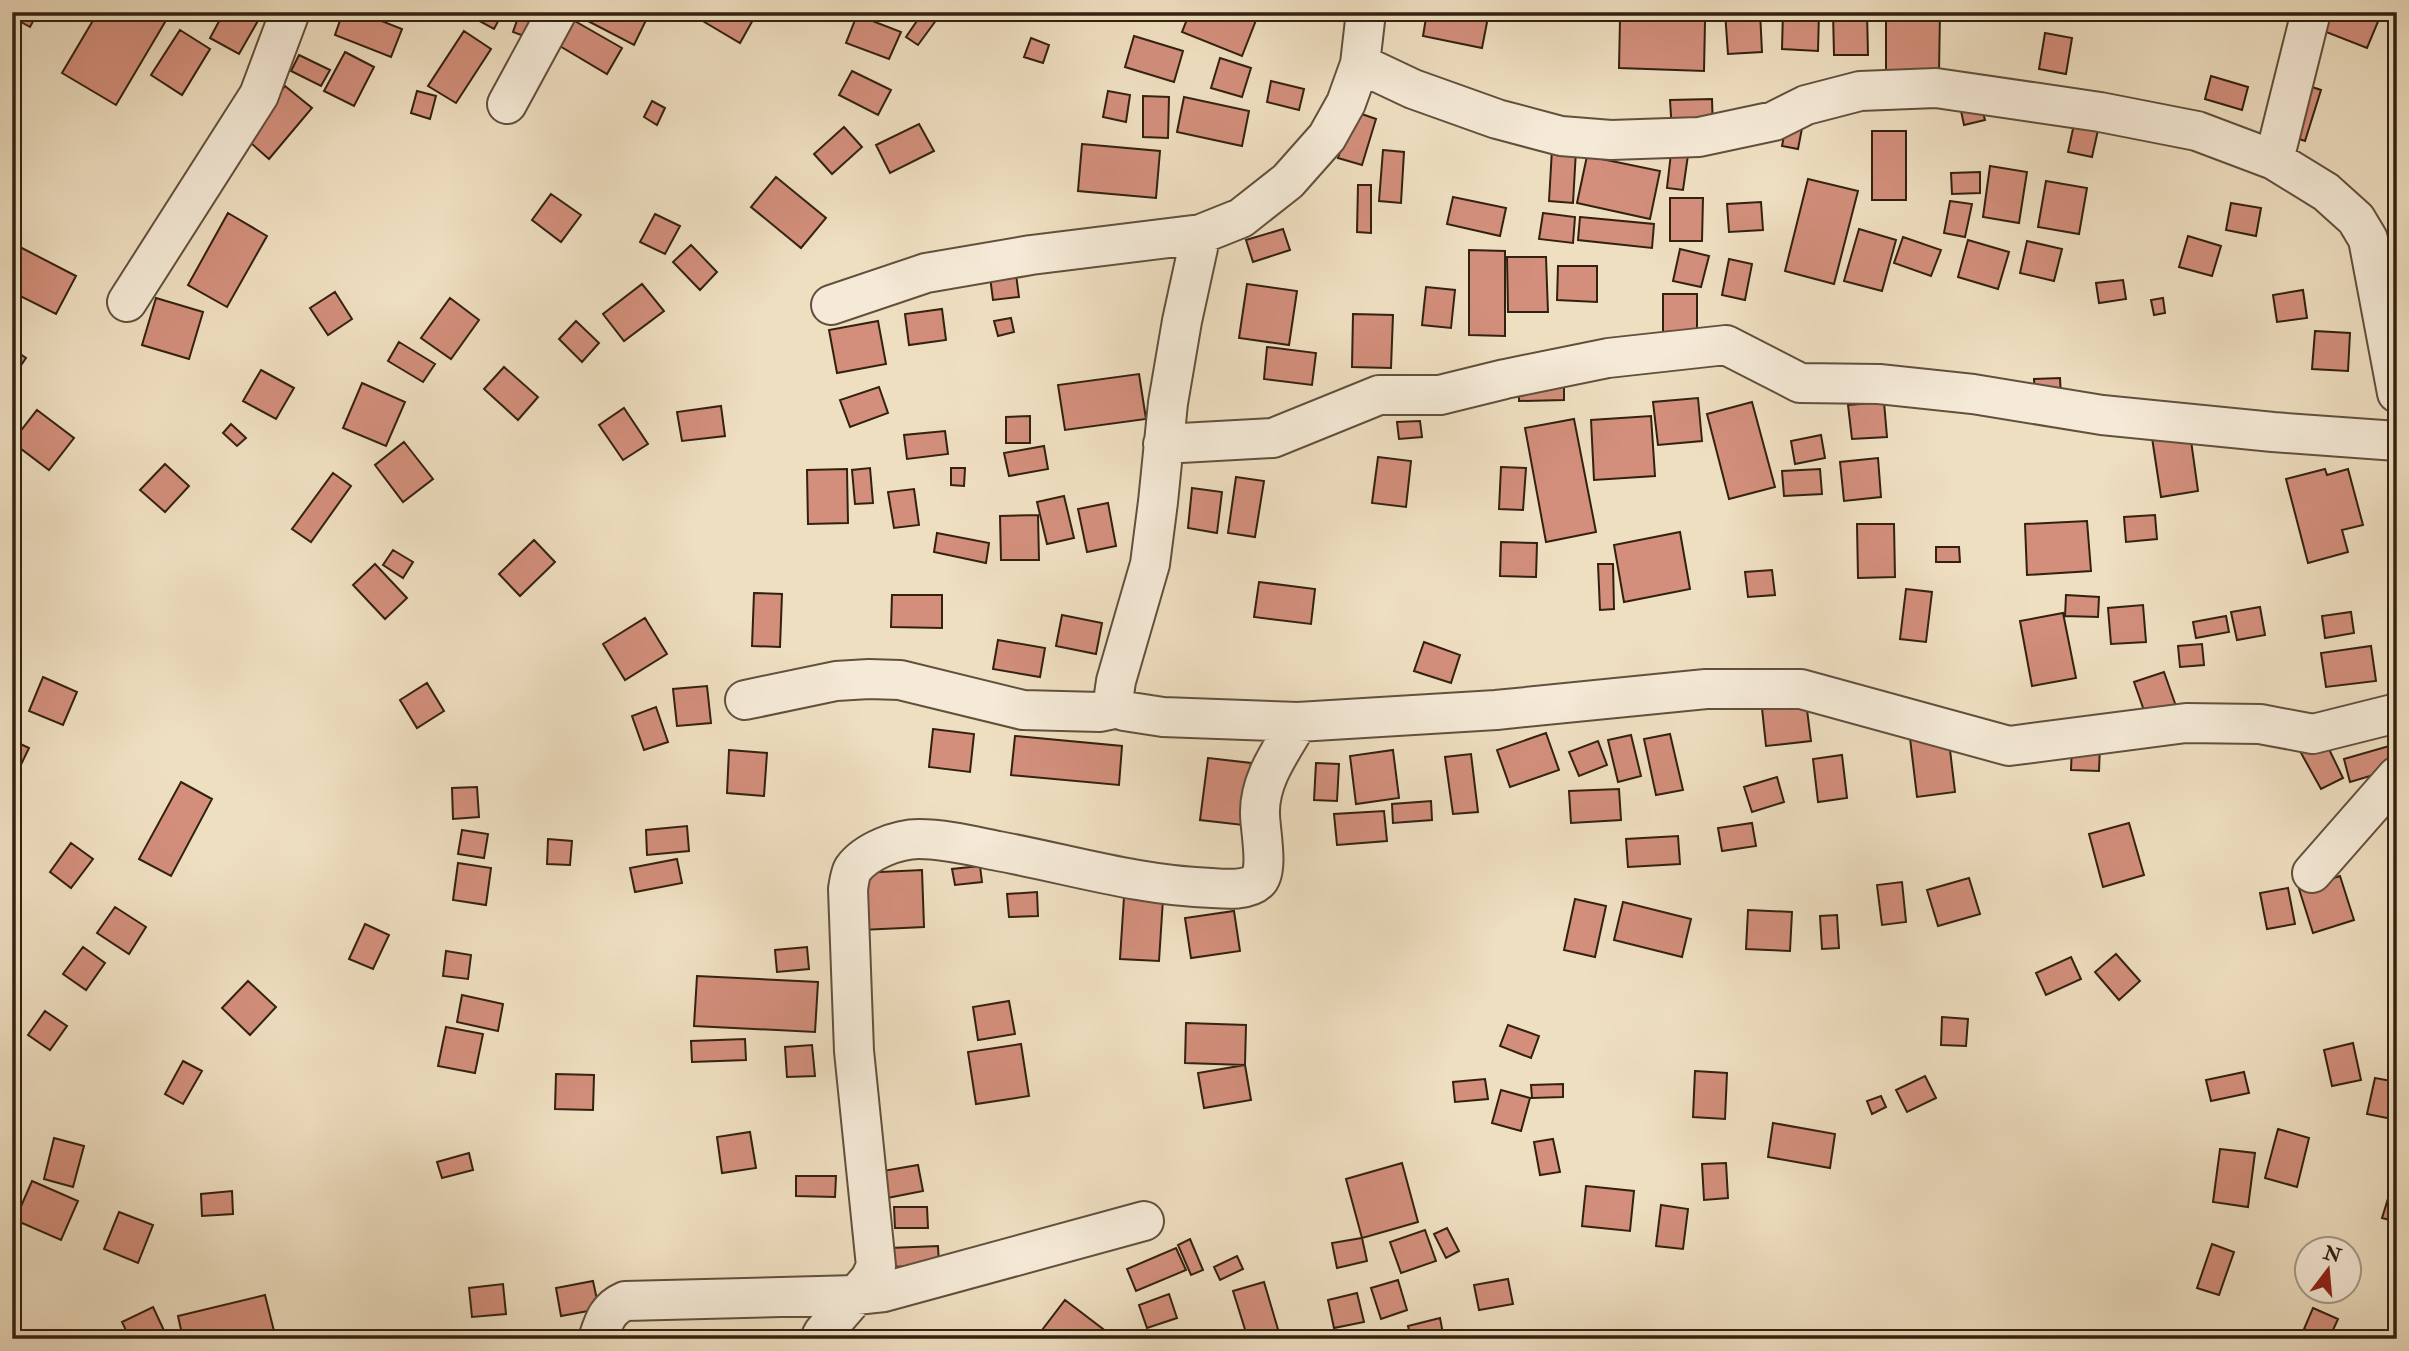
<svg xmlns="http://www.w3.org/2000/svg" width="2409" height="1351" viewBox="0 0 2409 1351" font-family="'IM FELL Double Pica',serif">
  <rect width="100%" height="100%" fill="#efdfc1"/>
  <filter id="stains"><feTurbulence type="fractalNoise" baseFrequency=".00286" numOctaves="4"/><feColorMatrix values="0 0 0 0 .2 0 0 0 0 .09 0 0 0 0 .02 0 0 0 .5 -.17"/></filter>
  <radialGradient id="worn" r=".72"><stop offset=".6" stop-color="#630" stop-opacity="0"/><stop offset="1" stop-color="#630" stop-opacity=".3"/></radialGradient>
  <path fill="#d38f7c" stroke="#332110" stroke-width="2" d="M12,12H38L30,27L12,17Z
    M98,12H160L168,17L116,105L62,73Z
    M224,12H263L239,54L210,38Z
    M343,12H359L402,29L391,57L335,35Z
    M388,12H409L404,21Z
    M463,12H503L494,29Z
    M520,12H547L537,41L513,32Z
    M587,12H650L634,45L584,19Z
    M706,12H745L754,18L740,43L701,20Z
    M923,12H928L937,19L918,45L906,37Z
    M1190,12H1250L1258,15L1242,56L1182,32Z
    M1427,12H1489L1482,48L1423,36Z
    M1725,12H1760L1762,52L1728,54Z
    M1783,12H1819L1818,51L1782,49Z
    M1833,12H1867L1868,55H1834Z
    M1886,12H1940L1939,73L1886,72Z
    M2000,12H2036L2001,19Z
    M2328,12H2382L2367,48L2321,30Z
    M857,15L901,32L889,59L846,43Z
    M1620,19L1705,21L1704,71L1619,68Z
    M573,20L622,48L607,74L558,45Z
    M180,30L210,49L182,95L151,75Z
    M464,31L491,49L456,103L428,86Z
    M2045,33L2072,38L2066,74L2039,69Z
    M1134,36L1183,51L1174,82L1125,67Z
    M1031,38L1049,45L1043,63L1024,57Z
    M345,52L374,67L354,106L324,91Z
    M299,55L330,70L321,86L291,71Z
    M1220,58L1251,68L1242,97L1211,88Z
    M852,71L891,90L878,115L839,95Z
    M2211,76L2248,87L2242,110L2205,99Z
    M1271,81L1304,89L1299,110L1267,102Z
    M2300,83L2321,90L2305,141L2284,134Z
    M285,86L312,108L269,159L243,136Z
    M417,91L436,96L430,119L411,113Z
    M1108,91L1130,95L1126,122L1103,117Z
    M1143,96L1169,97L1168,138L1143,137Z
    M1184,97L1249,111L1242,146L1177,132Z
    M1712,99L1713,131L1672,132L1670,100Z
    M652,101L665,108L657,125L644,117Z
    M1980,101L1985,120L1964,125L1960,106Z
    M1353,111L1376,119L1362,165L1338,158Z
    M1787,120L1803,123L1798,149L1782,146Z
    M919,124L934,151L890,173L876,145Z
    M2074,124L2098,130L2092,157L2068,152Z
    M844,127L862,147L832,174L814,154Z
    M1872,131H1906V200H1872Z
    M1082,144L1160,151L1156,198L1078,191Z
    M1552,149L1576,150L1573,203L1549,201Z
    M1383,150L1404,152L1401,203L1379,201Z
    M1671,153L1688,155L1683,190L1667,188Z
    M1587,156L1660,171L1650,219L1577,203Z
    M1990,166L2027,172L2019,223L1983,217Z
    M1980,172V193L1952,194L1951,173Z
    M776,177L826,218L801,248L751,207Z
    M1808,179L1858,191L1834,284L1785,271Z
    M2046,181L2087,188L2079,234L2038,227Z
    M1358,185H1371V233L1357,232Z
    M551,194L581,215L561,242L532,220Z
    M1453,197L1506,208L1500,236L1447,224Z
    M1670,198H1703L1702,241H1670Z
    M1950,201L1972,204L1965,237L1944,233Z
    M1761,202L1763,230L1729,232L1727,204Z
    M2231,203L2261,208L2256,236L2226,230Z
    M228,213L267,236L227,307L188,285Z
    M1543,213L1575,217L1573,243L1539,239Z
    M655,214L680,226L665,254L640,242Z
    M1580,217L1654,224L1652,248L1578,240Z
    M1283,229L1290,250L1253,262L1246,240Z
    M1859,229L1896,240L1882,291L1844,281Z
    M2188,236L2221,246L2212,276L2179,267Z
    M1903,237L1941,250L1931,276L1894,263Z
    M1968,240L2009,252L1998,289L1958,277Z
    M2027,241L2062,249L2054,281L2020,273Z
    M16,245L76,276L56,314L12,292V253Z
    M691,245L717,272L700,290L673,262Z
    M1680,249L1709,256L1701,287L1673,281Z
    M1469,250L1505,251V336L1469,335Z
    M1507,257H1546L1548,312H1508Z
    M1729,259L1752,264L1745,300L1722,295Z
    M1558,266H1597V302L1557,300Z
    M1016,274L1019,297L993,300L990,277Z
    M2123,280L2126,299L2099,303L2096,283Z
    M642,284L664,311L624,341L603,314Z
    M1247,284L1297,291L1289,345L1239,338Z
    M1426,287L1455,290L1451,328L1422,325Z
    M2303,290L2307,318L2277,322L2273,295Z
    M335,292L352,319L328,335L310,308Z
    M1663,294H1697V331L1663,332Z
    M156,298L203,312L189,359L142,345Z
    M450,298L479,320L451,359L421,338Z
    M2163,298L2165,313L2154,315L2151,300Z
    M942,309L946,340L909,345L905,314Z
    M1353,314L1393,315L1391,368L1352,367Z
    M1011,318L1014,332L998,336L994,321Z
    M576,321L599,343L582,362L559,339Z
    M878,321L886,364L837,373L829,330Z
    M2315,331L2350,333L2348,371L2312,369Z
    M399,342L435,364L423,382L388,361Z
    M1267,347L1316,353L1312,385L1264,379Z
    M16,351L26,358L12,378V357Z
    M504,367L538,397L518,420L484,389Z
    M261,370L294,388L276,419L243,401Z
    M1139,374L1146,419L1065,430L1058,385Z
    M2060,378L2061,397L2035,399L2034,379Z
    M362,383L405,402L386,446L343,428Z
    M1564,384V400L1519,401V385Z
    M879,387L888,413L850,427L840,400Z
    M1698,398L1702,441L1658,445L1653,402Z
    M1752,402L1775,487L1729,499L1707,414Z
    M1884,402L1887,437L1852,439L1848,405Z
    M721,406L725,436L682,441L677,412Z
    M624,408L648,444L623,460L599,425Z
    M37,410L74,438L49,470L12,442Z
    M1030,416V443H1006V417Z
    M1651,416L1655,476L1594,480L1591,420Z
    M1574,419L1596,532L1546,542L1525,428Z
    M1420,421L1422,437L1399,439L1397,422Z
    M231,424L246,438L237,446L223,433Z
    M2189,426L2198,491L2161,497L2151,431Z
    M945,431L948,454L907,459L904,435Z
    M1821,435L1825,458L1795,464L1791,441Z
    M404,442L433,479L403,502L375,465Z
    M1044,446L1048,469L1009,476L1004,453Z
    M1378,457L1411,461L1406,507L1372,503Z
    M1878,458L1881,497L1844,501L1840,462Z
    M165,464L189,486L165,512L140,490Z
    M1501,467L1526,468L1523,510L1499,509Z
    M870,468L873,503L855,504L852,470Z
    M951,468H965L964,486L951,485Z
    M847,469L848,523L808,524L807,470Z
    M1820,469L1822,494L1784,496L1782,471Z
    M2325,469L2327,475L2348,469L2363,525L2342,530L2348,552L2308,563L2286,479Z
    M333,473L351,486L311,542L292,529Z
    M1236,477L1264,481L1255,537L1228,533Z
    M1192,488L1222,492L1217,533L1188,528Z
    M914,489L919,525L894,528L888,492Z
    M1064,496L1074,538L1047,544L1037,502Z
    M12,499L21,502L12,532Z
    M1108,503L1116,546L1087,552L1078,509Z
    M1038,515L1039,560H1001L1000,516Z
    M2155,515L2157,539L2126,542L2124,517Z
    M2087,521L2091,571L2027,575L2025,524Z
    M1857,524H1894L1895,577L1858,578Z
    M1680,532L1690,589L1624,602L1614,545Z
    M937,533L989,543L986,563L934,552Z
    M534,540L555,562L520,596L499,574Z
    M1501,542L1537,543L1536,577L1500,576Z
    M1936,547H1959L1960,562H1936Z
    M393,550L413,562L403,578L383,565Z
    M375,564L407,598L385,619L353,585Z
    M1598,564H1613L1614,609L1600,610Z
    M1772,570L1775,595L1748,597L1745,572Z
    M1259,582L1315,589L1311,624L1254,617Z
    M1906,589L1932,592L1926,642L1900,639Z
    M754,593L782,594L780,647L752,646Z
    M892,595H942V628L891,627Z
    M2066,595L2099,597L2098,617L2065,616Z
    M2143,605L2146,642L2111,644L2108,608Z
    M2260,607L2265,635L2237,640L2231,612Z
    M2351,612L2354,633L2325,638L2322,616Z
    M2063,613L2076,678L2032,686L2020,621Z
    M1062,615L1102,623L1096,654L1056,646Z
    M2226,616L2229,632L2196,638L2193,622Z
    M645,618L667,654L625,680L603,644Z
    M998,640L1045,648L1040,677L993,669Z
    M1424,642L1460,655L1451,683L1414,671Z
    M2202,644L2204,665L2180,667L2178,646Z
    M2371,646L2376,681L2326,687L2321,653Z
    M2164,672L2177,709L2147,719L2134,682Z
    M43,677L77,692L63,725L29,711Z
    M427,683L444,711L417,728L400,700Z
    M707,686L711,723L677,726L673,689Z
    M1805,694L1811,741L1766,746L1761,699Z
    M656,707L668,742L644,750L632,716Z
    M933,729L974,734L970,772L929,767Z
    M1546,733L1559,770L1510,787L1497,750Z
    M1948,733L1955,792L1917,797L1910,738Z
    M1670,734L1683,790L1656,795L1644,739Z
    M1631,735L1641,776L1618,782L1608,740Z
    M1015,736L1122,746L1119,785L1011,775Z
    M12,740L29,748L15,777L12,775Z
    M1598,741L1607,765L1579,776L1569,752Z
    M2325,741L2343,778L2321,789L2301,753Z
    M2396,744L2397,768L2350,782L2344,759Z
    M2072,745H2100L2099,771L2071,770Z
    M729,750L767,753L764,796L727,793Z
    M1393,750L1399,798L1356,804L1350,756Z
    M1471,754L1478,812L1453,814L1445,757Z
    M1842,755L1847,798L1818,802L1813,759Z
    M1208,758L1251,763L1243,825L1200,820Z
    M1316,763L1339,764L1337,801L1314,800Z
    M1777,777L1784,802L1752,812L1744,787Z
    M181,782L212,799L171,876L139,859Z
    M477,787L479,817L453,819L452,788Z
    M1619,789L1621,820L1571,823L1569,791Z
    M1431,801L1432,820L1393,823L1392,804Z
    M1384,811L1387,841L1337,845L1334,814Z
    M1752,823L1756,846L1722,851L1718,828Z
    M2129,823L2144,875L2103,887L2089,834Z
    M687,826L689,851L647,855L646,830Z
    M462,830L488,834L484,858L458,854Z
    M1678,836L1680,864L1628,867L1626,839Z
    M548,839L572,841L570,865L547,864Z
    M71,843L93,859L71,888L50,872Z
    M677,859L682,883L635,892L630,868Z
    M458,863L491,868L486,905L453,900Z
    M980,866L982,882L955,885L952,869Z
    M922,870L924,927L861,930L859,873Z
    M2340,876L2354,920L2313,933L2299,889Z
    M1969,878L1980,914L1938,926L1927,890Z
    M1902,882L1906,922L1882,925L1877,885Z
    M2288,888L2295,924L2267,929L2260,893Z
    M1037,892L1038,916L1009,917L1007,894Z
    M1124,897L1163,899L1159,961L1120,959Z
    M1575,899L1606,906L1595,957L1564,950Z
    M1623,902L1691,919L1682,957L1614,940Z
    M115,907L146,927L129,954L97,933Z
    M1748,910L1792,912L1790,951L1746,949Z
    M1234,911L1240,951L1191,958L1185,918Z
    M1837,915L1839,948L1822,949L1820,916Z
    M365,924L389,935L373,969L349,959Z
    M83,947L105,963L86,990L63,974Z
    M807,947L809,969L777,972L775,950Z
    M446,951L471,955L468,979L443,976Z
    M2116,954L2140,981L2119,1000L2095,972Z
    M2071,957L2081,979L2046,995L2036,973Z
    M697,976L818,982L815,1032L694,1026Z
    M248,981L276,1007L250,1035L222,1008Z
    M462,995L503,1004L498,1031L457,1022Z
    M1009,1001L1015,1034L978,1040L973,1007Z
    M45,1011L67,1026L50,1050L28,1035Z
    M1942,1017L1968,1019L1966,1046L1941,1045Z
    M1186,1023L1246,1025L1245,1065L1185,1063Z
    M1508,1025L1539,1036L1531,1058L1500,1046Z
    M446,1027L483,1034L475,1073L438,1066Z
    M745,1039L746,1060L692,1062L691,1041Z
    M2353,1043L2361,1080L2332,1086L2324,1050Z
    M1021,1044L1029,1096L976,1104L968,1052Z
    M812,1045L815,1076L787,1077L785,1047Z
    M183,1061L202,1071L183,1104L165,1094Z
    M1245,1065L1251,1100L1204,1108L1198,1073Z
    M1695,1071L1727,1073L1725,1119L1693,1117Z
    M2244,1072L2249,1093L2211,1101L2206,1080Z
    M556,1074L594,1075L593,1110L555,1109Z
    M1925,1076L1936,1098L1907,1112L1896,1090Z
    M2375,1078L2397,1082V1120L2367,1114Z
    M1485,1079L1488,1099L1455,1102L1453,1082Z
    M1563,1084V1097L1532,1098L1531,1085Z
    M1501,1090L1530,1098L1521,1131L1492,1123Z
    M1881,1096L1886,1107L1872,1114L1867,1101Z
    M1773,1123L1835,1134L1830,1168L1768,1157Z
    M2278,1129L2309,1138L2297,1187L2265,1178Z
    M750,1132L756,1168L722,1173L717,1137Z
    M54,1138L84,1146L73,1187L44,1179Z
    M1553,1139L1560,1172L1540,1175L1534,1142Z
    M2220,1149L2255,1153L2248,1207L2213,1202Z
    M469,1153L473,1170L442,1178L437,1162Z
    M1402,1163L1418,1222L1362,1238L1346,1179Z
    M1726,1163L1728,1198L1704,1200L1702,1164Z
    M918,1165L923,1191L882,1199L877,1172Z
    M796,1176H836L835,1197L796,1196Z
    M32,1181L78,1201L61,1240L15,1220Z
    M1586,1186L1634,1191L1630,1231L1582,1226Z
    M2391,1189L2397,1191V1222L2382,1218Z
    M232,1191L233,1214L202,1216L201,1194Z
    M1661,1205L1688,1209L1683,1249L1656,1246Z
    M894,1207H927L928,1228H895Z
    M119,1212L153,1225L138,1263L104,1249Z
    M1447,1228L1459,1251L1446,1258L1434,1234Z
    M1425,1230L1436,1261L1401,1273L1390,1242Z
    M1362,1238L1367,1261L1337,1268L1332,1243Z
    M1190,1239L1203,1270L1191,1275L1178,1245Z
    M2212,1244L2234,1252L2219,1295L2197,1288Z
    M938,1246L939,1265L891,1267L890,1248Z
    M1176,1248L1186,1270L1136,1291L1127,1269Z
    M1237,1256L1243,1269L1220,1280L1214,1267Z
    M1508,1279L1513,1304L1479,1310L1474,1285Z
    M1398,1280L1407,1310L1381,1319L1371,1288Z
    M593,1281L599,1309L561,1316L556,1288Z
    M1264,1282L1280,1336L1271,1339H1248L1233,1291Z
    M503,1284L506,1314L472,1317L469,1288Z
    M1357,1293L1364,1322L1334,1328L1328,1300Z
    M1169,1294L1177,1318L1147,1328L1139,1305Z
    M265,1295L276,1339H183L178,1316Z
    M1065,1300L1103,1329L1095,1339L1036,1338Z
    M153,1307L168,1339H130L122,1322Z
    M2313,1308L2338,1319L2329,1339L2304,1329Z
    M1440,1318L1444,1339H1411L1408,1326Z
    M1576,1334V1339H1545L1544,1337Z"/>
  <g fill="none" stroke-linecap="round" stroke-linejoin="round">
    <defs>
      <path id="street" d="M1360,64L1413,89L1497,119L1561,136L1611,140L1699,137L1774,121L1806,105L1860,91L1936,88L2100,112L2197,131L2274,160L2326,192L2356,219L2368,239L2397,393
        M507,104L557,12
        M2274,160L2311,12
        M127,302L259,95L290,12
        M831,305L926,273L1031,255L1201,234L1241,218L1288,181L1327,137L1346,103L1360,64L1366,12
        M1163,444L1273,438L1379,395H1440L1505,379L1608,358L1726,345L1800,383L1879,384L1973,394L2102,415L2273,432L2397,441
        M745,700L836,681L869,679L900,680L1023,710L1100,712L1119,708L1124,711L1163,717L1298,722L1496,710L1706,689H1801L2009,746L2186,723L2260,724L2313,734L2397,713
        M1119,708C1111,700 1115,691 1116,681L1150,564L1158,502L1168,403L1182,321L1201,234
        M2312,873L2397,776
        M598,1339C604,1321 607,1309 625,1301L856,1295L884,1292L1144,1221
        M820,1339L823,1333L870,1279L876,1266L854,1051L848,889C849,883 850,874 853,869C866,851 898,839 919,839C945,839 973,846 998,851C1068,864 1140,886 1212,888C1226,889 1247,891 1258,881C1269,871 1260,829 1260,814C1259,780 1281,751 1298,722"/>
    </defs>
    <use href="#street" stroke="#62503c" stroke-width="42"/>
    <use href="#street" stroke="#f5ead7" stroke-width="38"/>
  </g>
  <rect width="2409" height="1351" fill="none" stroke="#efdfc1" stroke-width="42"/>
  <rect x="14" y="14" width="2381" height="1323" fill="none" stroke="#332110" stroke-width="3.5"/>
  <rect x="21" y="21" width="2367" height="1309" fill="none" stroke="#332110" stroke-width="2"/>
  <g transform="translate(2328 1270) rotate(16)"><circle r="33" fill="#f5ead7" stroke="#a79a87" stroke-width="2"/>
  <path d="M0-5L12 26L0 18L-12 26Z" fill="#8f2418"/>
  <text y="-10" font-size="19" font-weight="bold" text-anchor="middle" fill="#332110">N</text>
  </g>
  <rect width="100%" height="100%" filter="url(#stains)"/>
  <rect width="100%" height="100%" fill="url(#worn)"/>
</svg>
